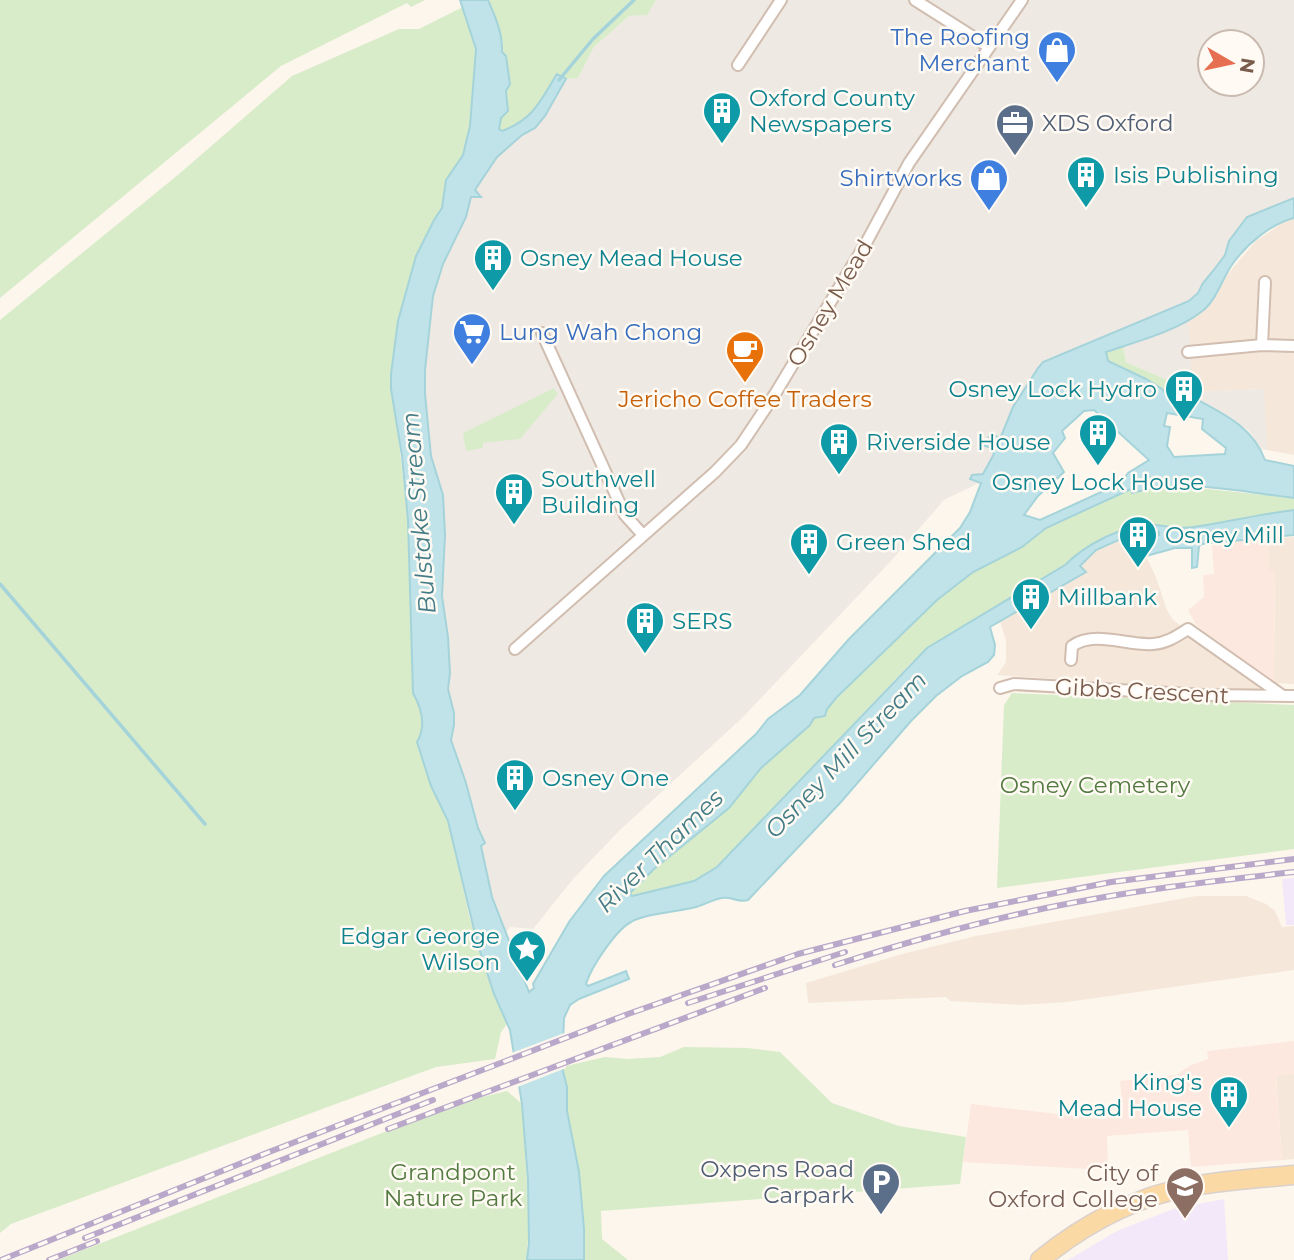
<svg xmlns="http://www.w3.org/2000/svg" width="1294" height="1260" viewBox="0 0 1294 1260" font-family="Montserrat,sans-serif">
  <rect width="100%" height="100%" fill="#fdf6ec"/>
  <path fill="#f5e8da" d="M1288,219H1294V455L1267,450L1263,389L1193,392L1188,352V320L1256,241Z
    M1135,533L1156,577L1167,610L1173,620L1259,680L1258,693L997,675L1006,662V641L1000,621L1085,572L1080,566L1096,550Z
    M1294,537V684L1274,683L1275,571H1269L1267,538Z
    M1196,896H1246L1266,904L1275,911L1282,927L1294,926V970L1067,1002L1021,1005L950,1001L946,997L808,1003L806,983L902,954L976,936Z
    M1294,1074V1159L1282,1160L1276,1075Z"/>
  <path fill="#fde8e0" d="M1267,538L1269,570L1275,571L1274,683L1196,625L1188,610L1204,597L1203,575L1214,574L1212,545Z
    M1294,1041V1074L1276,1076L1282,1160L1191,1167L1188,1130L1107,1136L1108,1170L963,1162L971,1104L1102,1119L1123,1113L1120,1081L1176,1075L1191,1065L1208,1059L1207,1051Z"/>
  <path fill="#efe9e4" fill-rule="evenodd" d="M656,0H1294V198L1247,217L1229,241L1225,255L1213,272L1203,283L1199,293L1189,301L1043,362L1020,395L1000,439L984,445L991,448L995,454L983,474L972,475L971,479L981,482L944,500L891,561L741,719L619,831L573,879L533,929L510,927L505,934L492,896L466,783L451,740L454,725V713L448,689L450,673L448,637L442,596L445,535L443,495L431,456L425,394V370L433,296L443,264L466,217L471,197L497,157L522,135L535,128L545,116L566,79L578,78L594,47L629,16L647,14ZM1210,42H1252V84H1210Z
    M1188,320L1193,392L1264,389L1267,450L1261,449L1249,431L1198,400L1193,403L1172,401L1167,380L1126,362L1123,346Z"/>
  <path fill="#f3e8fa" d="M1294,878V925H1286L1282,879Z
    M1224,1199L1228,1260H1068L1117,1231L1173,1209Z"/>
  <path fill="#d8ecc9" d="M0,0H425L411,7L407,3L281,66L0,298Z
    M488,0H656L647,15L629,16L594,47L578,78L566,79L557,75C538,103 535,117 502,131L499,129L501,118L508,111L506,56L502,53L503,43L496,19Z
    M463,7L476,49L470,126L463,155L446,180L442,208L434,220L416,256L398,321L391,374L408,520L413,693L419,703L423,732L417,743L431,786L448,821L470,919L507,1024L501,1032L495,1059L436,1067L11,1224L0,1233V320L179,174L292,76L399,29H419Z
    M1123,346L1126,362L1167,380L1172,401L1162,389L1146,379L1107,361L1106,352Z
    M554,388L558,394L520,439L483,443V448L466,451L463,433Z
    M1187,487L1294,498V510C1260,514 1227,522 1194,527C1179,530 1165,525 1151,525C1121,525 1085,545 1065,565L912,662L717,867L694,881L632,896L629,893L654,869L729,808L761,768L810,725L814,718L827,709L896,638L954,585L973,572L1022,547L1046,528L1131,489L1133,493L1148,488Z
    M1012,693L1294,705V849L997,888L1004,705Z
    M684,1047L747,1048L780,1052L832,1103L899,1126L966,1137L960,1184L601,1211L602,1239L628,1260H584V1229L579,1172L567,1111V1087L562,1067L605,1057L628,1059L660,1057Z
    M507,1091L522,1104L529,1214L527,1260H58L461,1102Z"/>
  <path fill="#bfe3e8" stroke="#a5d3da" stroke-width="2" fill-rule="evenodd" d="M460,0H488C495,16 503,34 502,52L506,56L510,84L506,91L508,111L501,118L499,129L502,131C534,119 540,101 557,74L566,79L545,116L535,128L522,135L497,157L475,190L481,197H471L466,217L443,264L433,296L425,370V394L431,456L443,495L445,535L442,596L448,637L450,673L448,689L454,713V725L451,740L466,783L478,828L485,843L481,846L492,897L529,992L534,988L533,984L569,922L604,876L756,734L768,719L800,695L849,639L960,528L970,512L981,483L970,479L972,475L983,474L994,454L991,448L983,445L992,433L1000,439L1013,407L1038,368L1043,362L1189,301L1198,293L1203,283L1213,271L1225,255L1229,241L1247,217L1294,198V218C1271,224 1248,243 1234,262C1222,277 1217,301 1201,312C1177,331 1135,342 1106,352L1108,361L1146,379L1162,389L1172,401L1193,403L1198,400C1226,415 1253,428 1265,460L1294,466V498C1242,492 1184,478 1132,493L1131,489L1046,528L1022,547L973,572L937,600L837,697L827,709L825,716L814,718L810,725L761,768L729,808L654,869L630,893L632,896L694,881L717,867L927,648L1065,565C1085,545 1122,525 1151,525C1165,525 1179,530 1194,527C1227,522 1260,514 1294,510V535L1202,544L1199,546L1197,567L1192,568V548H1175L1146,556L1139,541L1159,535V532L1136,535L1134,533L1096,550L1080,566L1086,572L990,627L995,645L994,655L988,662L962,676L936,696L911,721L841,802L748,900C738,903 731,896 722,898C713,899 705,905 696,907C678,912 646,913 631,922C616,930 591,967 586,984L588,986L626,971L629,979L579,999L570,1005L564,1018L562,1067L567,1087V1111L579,1172L584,1229V1260H527L529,1243L528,1180L522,1104L510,1030L494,994L477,942L448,821L431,786L417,742C426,727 422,709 413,693L408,520L402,456L391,389V374L398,321L416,256L434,220L442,208L446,180L463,155L470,126L476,49ZM1094,410L1149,460L1128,473L1121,483L1040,520L1024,515L1038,496L1064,472L1053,453L1065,438L1062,431L1084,411ZM1167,413L1203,419L1202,429L1226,448L1225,454L1174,457L1167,446L1170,427L1164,426Z"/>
  <path fill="#fdf6ec" d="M567,1032L566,1068L515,1088L509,1054Z"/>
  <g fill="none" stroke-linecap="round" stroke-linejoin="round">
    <path stroke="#a5d3da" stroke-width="3.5" d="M559,80L593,39L634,0
      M0,584L205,824"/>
    <defs>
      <path id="minor" d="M915,0L989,47
        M738,65L781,0
        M542,333L625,515L643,535
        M1262,345L1265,282
        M1188,352L1262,345L1294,346
        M515,649L715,472L741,445L775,394L866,243L909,163L1022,0
        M1071,660L1072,646C1095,630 1127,646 1153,644C1167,643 1177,636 1188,629L1283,696
        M1000,688L1014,684L1204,695L1294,696"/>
      <path id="primary" d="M1040,1260C1084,1224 1137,1196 1193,1186C1226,1180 1260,1178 1294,1175"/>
    </defs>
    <use href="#minor" stroke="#d1beb0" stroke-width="14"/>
    <use href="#primary" stroke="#dad1cd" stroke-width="21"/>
    <use href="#minor" stroke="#fff" stroke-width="10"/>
    <use href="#primary" stroke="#fbd9a5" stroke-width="18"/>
    <defs>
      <path id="rail" d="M835,965C904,943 975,923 1046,908C1128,891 1211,881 1294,872
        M688,1003L845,952
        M388,1129L765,988
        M85,1238L433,1100
        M1,1260L269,1152L628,1014L798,954L965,911L1111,882L1294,859
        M49,1260L97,1241"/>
    </defs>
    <use href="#rail" stroke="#b9a8c9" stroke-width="6"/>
    <use href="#rail" stroke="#fffaf3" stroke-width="3.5" stroke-dasharray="10" stroke-linecap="butt"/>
  </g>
  <defs>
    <symbol id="shop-pin" viewBox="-11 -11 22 30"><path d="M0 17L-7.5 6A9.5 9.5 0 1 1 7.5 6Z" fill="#3f7fe0" stroke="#fffaf3"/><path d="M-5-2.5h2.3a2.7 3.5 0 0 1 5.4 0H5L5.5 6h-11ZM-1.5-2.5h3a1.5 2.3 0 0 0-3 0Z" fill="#fff"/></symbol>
    <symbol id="building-pin" viewBox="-11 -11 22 30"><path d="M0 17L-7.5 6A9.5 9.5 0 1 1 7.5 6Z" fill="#0f9aa8" stroke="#fffaf3"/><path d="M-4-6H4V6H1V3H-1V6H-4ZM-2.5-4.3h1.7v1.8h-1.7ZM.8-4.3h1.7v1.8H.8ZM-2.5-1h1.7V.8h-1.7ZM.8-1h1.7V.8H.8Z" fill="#fff"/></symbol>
    <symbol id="office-pin" viewBox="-11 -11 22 30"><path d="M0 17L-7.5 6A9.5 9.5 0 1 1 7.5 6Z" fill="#5c6f8a" stroke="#fffaf3"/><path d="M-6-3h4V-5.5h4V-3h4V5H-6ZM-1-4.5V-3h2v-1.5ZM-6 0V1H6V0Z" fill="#fff"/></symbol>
    <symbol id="supermarket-pin" viewBox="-11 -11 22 30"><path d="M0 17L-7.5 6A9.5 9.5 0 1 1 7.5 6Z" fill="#3f7fe0" stroke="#fffaf3"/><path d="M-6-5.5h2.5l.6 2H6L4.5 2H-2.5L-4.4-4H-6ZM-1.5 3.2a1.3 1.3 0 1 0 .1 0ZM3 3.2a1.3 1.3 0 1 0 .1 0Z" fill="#fff"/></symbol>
    <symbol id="cafe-pin" viewBox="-11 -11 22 30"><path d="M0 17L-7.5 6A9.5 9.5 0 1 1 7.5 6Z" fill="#e8710a" stroke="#fffaf3"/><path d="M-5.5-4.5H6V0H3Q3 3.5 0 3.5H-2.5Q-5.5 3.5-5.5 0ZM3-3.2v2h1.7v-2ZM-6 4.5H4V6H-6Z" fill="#fff"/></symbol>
    <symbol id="sight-pin" viewBox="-11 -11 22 30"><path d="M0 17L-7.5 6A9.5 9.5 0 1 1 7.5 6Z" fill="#0f9aa8" stroke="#fffaf3"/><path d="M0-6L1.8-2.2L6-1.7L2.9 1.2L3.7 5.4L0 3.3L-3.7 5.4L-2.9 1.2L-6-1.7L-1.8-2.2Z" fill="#fff"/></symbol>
    <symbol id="parking-pin" viewBox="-11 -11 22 30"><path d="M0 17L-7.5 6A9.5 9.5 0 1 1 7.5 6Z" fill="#5c6f8a" stroke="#fffaf3"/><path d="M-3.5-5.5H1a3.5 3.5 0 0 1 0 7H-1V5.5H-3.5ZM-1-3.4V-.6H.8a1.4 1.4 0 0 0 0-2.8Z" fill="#fff"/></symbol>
    <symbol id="university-pin" viewBox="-11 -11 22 30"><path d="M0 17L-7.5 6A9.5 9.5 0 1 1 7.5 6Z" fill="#8d6e63" stroke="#fffaf3"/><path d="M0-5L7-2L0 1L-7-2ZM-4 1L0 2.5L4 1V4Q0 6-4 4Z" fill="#fff"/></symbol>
  </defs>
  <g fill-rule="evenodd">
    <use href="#shop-pin" x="1035" y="28" width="44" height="60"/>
    <use href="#building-pin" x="700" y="89" width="44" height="60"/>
    <use href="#office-pin" x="993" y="101" width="44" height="60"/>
    <use href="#building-pin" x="1064" y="153" width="44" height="60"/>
    <use href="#shop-pin" x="967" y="156" width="44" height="60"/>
    <use href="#building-pin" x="471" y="236" width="44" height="60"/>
    <use href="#supermarket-pin" x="450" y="310" width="44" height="60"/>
    <use href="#cafe-pin" x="723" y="328" width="44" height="60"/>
    <use href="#building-pin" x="1162" y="367" width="44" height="60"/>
    <use href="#building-pin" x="1076" y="411" width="44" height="60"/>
    <use href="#building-pin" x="817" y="420" width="44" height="60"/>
    <use href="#building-pin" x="492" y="470" width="44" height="60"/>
    <use href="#building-pin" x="1116" y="513" width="44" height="60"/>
    <use href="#building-pin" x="787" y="520" width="44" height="60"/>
    <use href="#building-pin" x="1009" y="575" width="44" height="60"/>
    <use href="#building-pin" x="623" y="599" width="44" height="60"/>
    <use href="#building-pin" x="493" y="756" width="44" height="60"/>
    <use href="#sight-pin" x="505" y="927" width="44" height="60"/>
    <use href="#building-pin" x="1207" y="1073" width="44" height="60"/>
    <use href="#parking-pin" x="859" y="1160" width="44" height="60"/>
    <use href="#university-pin" x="1163" y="1164" width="44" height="60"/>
  </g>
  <g text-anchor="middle" stroke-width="5" stroke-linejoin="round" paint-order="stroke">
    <g font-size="23" fill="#366cbe" stroke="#fffaf3" text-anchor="end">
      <text x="1030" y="45">The Roofing<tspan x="1030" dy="26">Merchant</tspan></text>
      <text x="962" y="186">Shirtworks</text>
      <text x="499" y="340" text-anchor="start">Lung Wah Chong</text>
    </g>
    <g font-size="23" fill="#0d838f" stroke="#fffaf3" text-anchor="start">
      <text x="749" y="106">Oxford County<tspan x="749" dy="26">Newspapers</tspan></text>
      <text x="1113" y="183">Isis Publishing</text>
      <text x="520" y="266">Osney Mead House</text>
      <text x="1157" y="397" text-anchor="end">Osney Lock Hydro</text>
      <text x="866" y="450">Riverside House</text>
      <text x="541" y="487">Southwell<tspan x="541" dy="26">Building</tspan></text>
      <text x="1098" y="490" text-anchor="middle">Osney Lock House</text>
      <text x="1165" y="543">Osney Mill</text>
      <text x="836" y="550">Green Shed</text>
      <text x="1058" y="605">Millbank</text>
      <text x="672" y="629">SERS</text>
      <text x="542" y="786">Osney One</text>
      <text x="500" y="944" text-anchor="end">Edgar George<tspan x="500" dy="26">Wilson</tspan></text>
      <text x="1202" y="1090" text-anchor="end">King's<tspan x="1202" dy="26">Mead House</tspan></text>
    </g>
    <g font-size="23" fill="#4e5e75" stroke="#fffaf3" text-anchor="start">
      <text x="1042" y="131">XDS Oxford</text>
      <text x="854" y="1177" text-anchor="end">Oxpens Road<tspan x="854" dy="26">Carpark</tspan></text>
    </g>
    <g font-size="23" fill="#7a5c4d" stroke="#fffaf3">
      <text transform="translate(830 303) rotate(-59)" y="8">Osney Mead</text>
      <text transform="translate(1142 691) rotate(3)" y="8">Gibbs Crescent</text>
    </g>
    <g font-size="23" fill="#c56008" stroke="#fffaf3">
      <text x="745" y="407">Jericho Coffee Traders</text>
    </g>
    <g font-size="23" fill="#537a41" stroke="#fffaf3">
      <text x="1095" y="793">Osney Cemetery</text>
      <text x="453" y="1180">Grandpont<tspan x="453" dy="26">Nature Park</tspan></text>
    </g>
    <g font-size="23" fill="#785e54" stroke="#fffaf3" text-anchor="end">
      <text x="1158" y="1181">City of<tspan x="1158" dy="26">Oxford College</tspan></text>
    </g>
    <g font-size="24" font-style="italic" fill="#437c86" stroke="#fffaf3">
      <text transform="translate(419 513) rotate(-95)" y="8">Bulstake Stream</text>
      <text transform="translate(846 755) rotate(-46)" y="8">Osney Mill Stream</text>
      <text transform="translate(660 851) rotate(-44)" y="8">River Thames</text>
    </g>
  </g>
  <g transform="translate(1231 63) rotate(99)"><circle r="33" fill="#fffaf3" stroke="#cabbb1" stroke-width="2"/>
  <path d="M0-5L12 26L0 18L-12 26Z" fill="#e76f51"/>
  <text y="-10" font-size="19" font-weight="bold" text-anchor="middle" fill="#7a5c4d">N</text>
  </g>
</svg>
